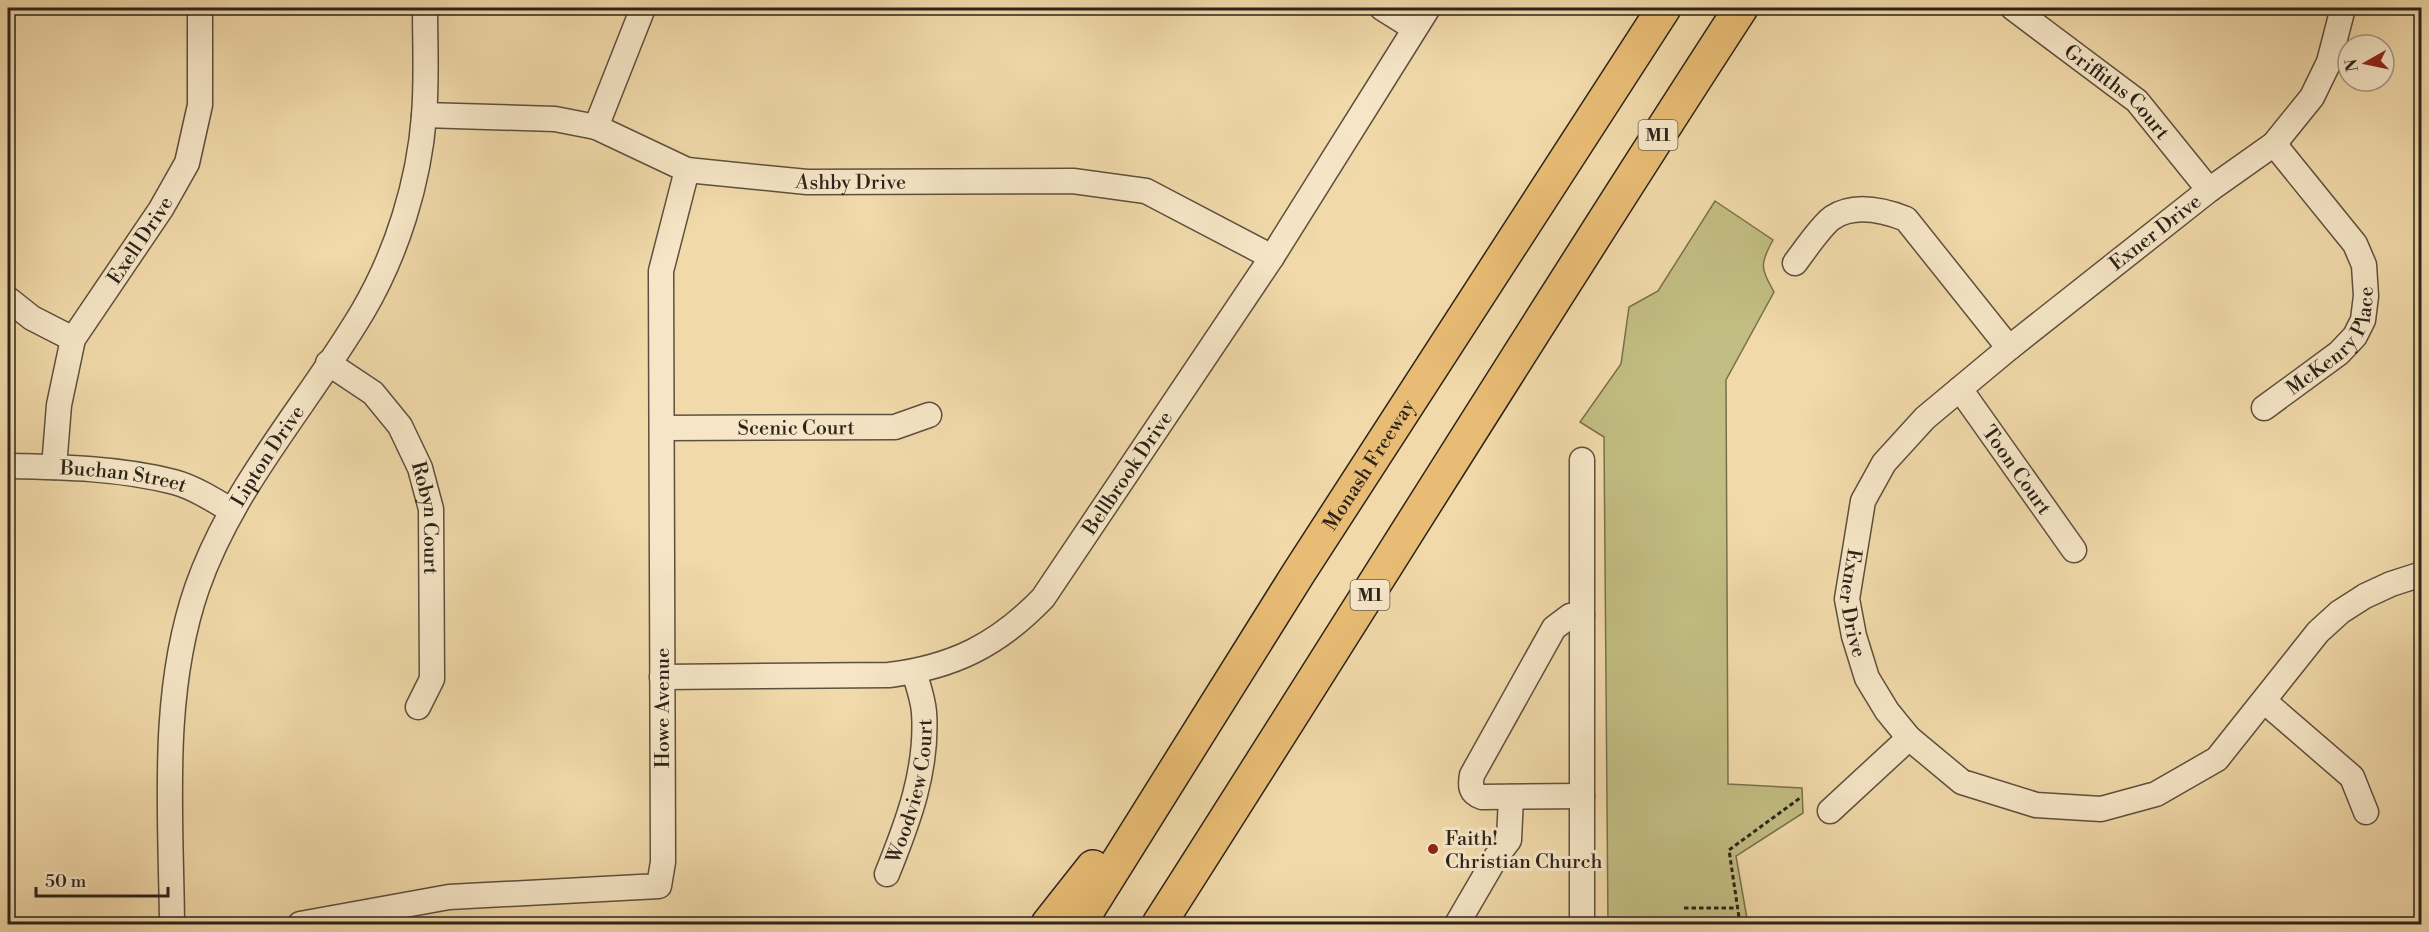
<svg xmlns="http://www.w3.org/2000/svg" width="2429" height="932" viewBox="0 0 2429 932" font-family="'Libre Bodoni',serif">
  <rect width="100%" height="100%" fill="#f1d9a9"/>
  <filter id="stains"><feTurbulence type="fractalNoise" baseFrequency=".00333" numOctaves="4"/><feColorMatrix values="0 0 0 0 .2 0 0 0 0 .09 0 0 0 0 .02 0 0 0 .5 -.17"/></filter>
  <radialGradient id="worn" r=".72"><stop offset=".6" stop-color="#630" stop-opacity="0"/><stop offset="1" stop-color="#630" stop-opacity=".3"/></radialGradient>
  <path fill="#c2bd82" stroke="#77704e" stroke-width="1.5" d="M1715,201L1773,240C1759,265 1761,268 1774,292L1726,380L1728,784L1802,788L1803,813L1736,856L1748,924H1608L1604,437L1580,422L1621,364L1629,307L1658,291Z"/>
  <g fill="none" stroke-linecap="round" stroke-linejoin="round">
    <defs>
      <g id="minor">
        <path d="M1382,8L1414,28"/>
        <path id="s1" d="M2013,8L2137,101L2209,190"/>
        <path id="s2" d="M2343,8L2329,62L2312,97L2274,144L2209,190L2009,348L1925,418L1884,463L1863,501L1847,599L1854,636L1867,678L1887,711L1909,738L1962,782L2036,805L2101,809L2156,794L2217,759L2318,632L2340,612L2365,596L2391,584L2422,574"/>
        <path id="s3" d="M424,115L555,119L596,127L687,170L807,182L1073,181L1146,191L1272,257"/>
        <path d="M596,127L643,8"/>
        <path d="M1795,263C1805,250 1820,227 1832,218C1854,203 1883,210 1906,219L2009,348"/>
        <path d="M8,299L32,318L73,339"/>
        <path id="s4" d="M328,363L373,393L400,426L420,468L431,509L432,679L418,707"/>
        <path id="s5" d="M1960,389L2074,550"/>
        <path id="s6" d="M2264,408L2339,353L2355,336L2363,320L2366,296L2364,265L2355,244L2274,144"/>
        <path id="s7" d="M662,428L895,427L929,415"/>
        <path id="s8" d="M8,466C62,467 120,468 174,482C193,487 214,500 232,511"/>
        <path id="s9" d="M54,467L59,405L73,339L161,209L187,163L200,105V8"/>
        <path id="s10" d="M662,677L889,675C953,667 998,645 1043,598L1272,257L1428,8"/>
        <path d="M2264,701L2352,777L2366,812"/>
        <path d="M1582,796L1482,797C1470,793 1470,786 1472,775L1554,628L1570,616L1582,615"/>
        <path d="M1830,811L1909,738"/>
        <path id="s11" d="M887,874C908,822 928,770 924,712C923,699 918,685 914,672"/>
        <path id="s12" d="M172,924C171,814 160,695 197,588C233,485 308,404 363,311C397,253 419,182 424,116C427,80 425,43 425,8"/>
        <path d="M300,924L449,897L659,886L663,862L661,271L687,170"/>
        <path d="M1457,924L1496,857L1509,840L1511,797"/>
        <path d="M1582,924V460"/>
      </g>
      <g id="highway">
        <path d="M1048,924L1093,867"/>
        <path id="s13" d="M1079,924L1298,574L1664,8"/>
        <path d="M1159,924C1354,619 1544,311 1741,8"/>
      </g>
    </defs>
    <use href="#minor" stroke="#5d503e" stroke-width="27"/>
    <use href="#highway" stroke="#2c231a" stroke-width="36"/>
    <path stroke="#2c231a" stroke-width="3" stroke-dasharray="4.5 3" stroke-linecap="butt" d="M1684,908H1737
      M1740,924L1729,850L1800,798"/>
    <use href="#minor" stroke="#f6e6c7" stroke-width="24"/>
    <use href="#highway" stroke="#e8bc74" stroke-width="33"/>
  </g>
  <circle fill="#8f2418" stroke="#f6e6c7" stroke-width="2" cx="1433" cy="849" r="6"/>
  <g text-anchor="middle" stroke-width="6" stroke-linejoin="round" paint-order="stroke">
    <g fill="#f6e6c7" stroke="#695e4e" stroke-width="1.5">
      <rect x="1638.5" y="120" width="39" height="30" rx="4.5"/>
      <rect x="1350.5" y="580" width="39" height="30" rx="4.5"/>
    </g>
    <g font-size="18" font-weight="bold" fill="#2c231a">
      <text x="1658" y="141">M1</text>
      <text x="1370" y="601">M1</text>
    </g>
    <g font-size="20" fill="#2c231a" stroke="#f6e6c7">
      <text dy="7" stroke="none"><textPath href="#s1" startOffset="134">Griffiths Court</textPath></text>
      <text dy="7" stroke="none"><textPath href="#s3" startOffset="438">Ashby Drive</textPath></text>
      <text transform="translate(2155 232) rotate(-38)" y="7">Exner Drive</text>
      <text dy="7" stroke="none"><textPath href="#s9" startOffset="249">Exell Drive</textPath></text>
      <text dy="7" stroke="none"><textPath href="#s6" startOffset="99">McKenry Place</textPath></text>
      <text dy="7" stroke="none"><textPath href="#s7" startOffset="134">Scenic Court</textPath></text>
      <text dy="7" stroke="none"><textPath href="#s12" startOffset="489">Lipton Drive</textPath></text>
      <text dy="7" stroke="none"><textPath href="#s13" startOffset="543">Monash Freeway</textPath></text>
      <text dy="7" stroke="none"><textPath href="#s5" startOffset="99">Toon Court</textPath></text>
      <text dy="7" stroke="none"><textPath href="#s10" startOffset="554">Bellbrook Drive</textPath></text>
      <text dy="7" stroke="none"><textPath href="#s8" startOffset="116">Buchan Street</textPath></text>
      <text dy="7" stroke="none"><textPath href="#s4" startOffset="194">Robyn Court</textPath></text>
      <text dy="7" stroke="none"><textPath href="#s2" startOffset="807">Exner Drive</textPath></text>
      <text transform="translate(662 708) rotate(-90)" y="7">Howe Avenue</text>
      <text dy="7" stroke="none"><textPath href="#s11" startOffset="87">Woodview Court</textPath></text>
    </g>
    <g font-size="20" fill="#2c231a" stroke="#f6e6c7" text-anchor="start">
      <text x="1445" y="845">Faith!<tspan x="1445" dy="23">Christian Church</tspan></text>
    </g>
  </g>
  <rect width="2429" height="932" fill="none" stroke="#f1d9a9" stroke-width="30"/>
  <rect x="9" y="9" width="2411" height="914" fill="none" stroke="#2c231a" stroke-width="3"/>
  <rect x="15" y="15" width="2399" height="902" fill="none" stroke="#2c231a" stroke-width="1.5"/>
  <g transform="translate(2366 63) rotate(261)"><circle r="28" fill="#f6e6c7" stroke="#a59882" stroke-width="1.5"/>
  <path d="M0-4.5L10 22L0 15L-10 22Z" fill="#8f2418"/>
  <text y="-9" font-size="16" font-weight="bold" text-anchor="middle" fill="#2c231a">N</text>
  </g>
  <path d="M36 887v9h132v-9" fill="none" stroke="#2c231a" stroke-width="3"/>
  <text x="45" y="887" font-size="18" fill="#2c231a" stroke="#f6e6c7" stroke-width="4.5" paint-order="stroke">50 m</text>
  <rect width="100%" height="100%" filter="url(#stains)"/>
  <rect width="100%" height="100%" fill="url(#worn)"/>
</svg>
